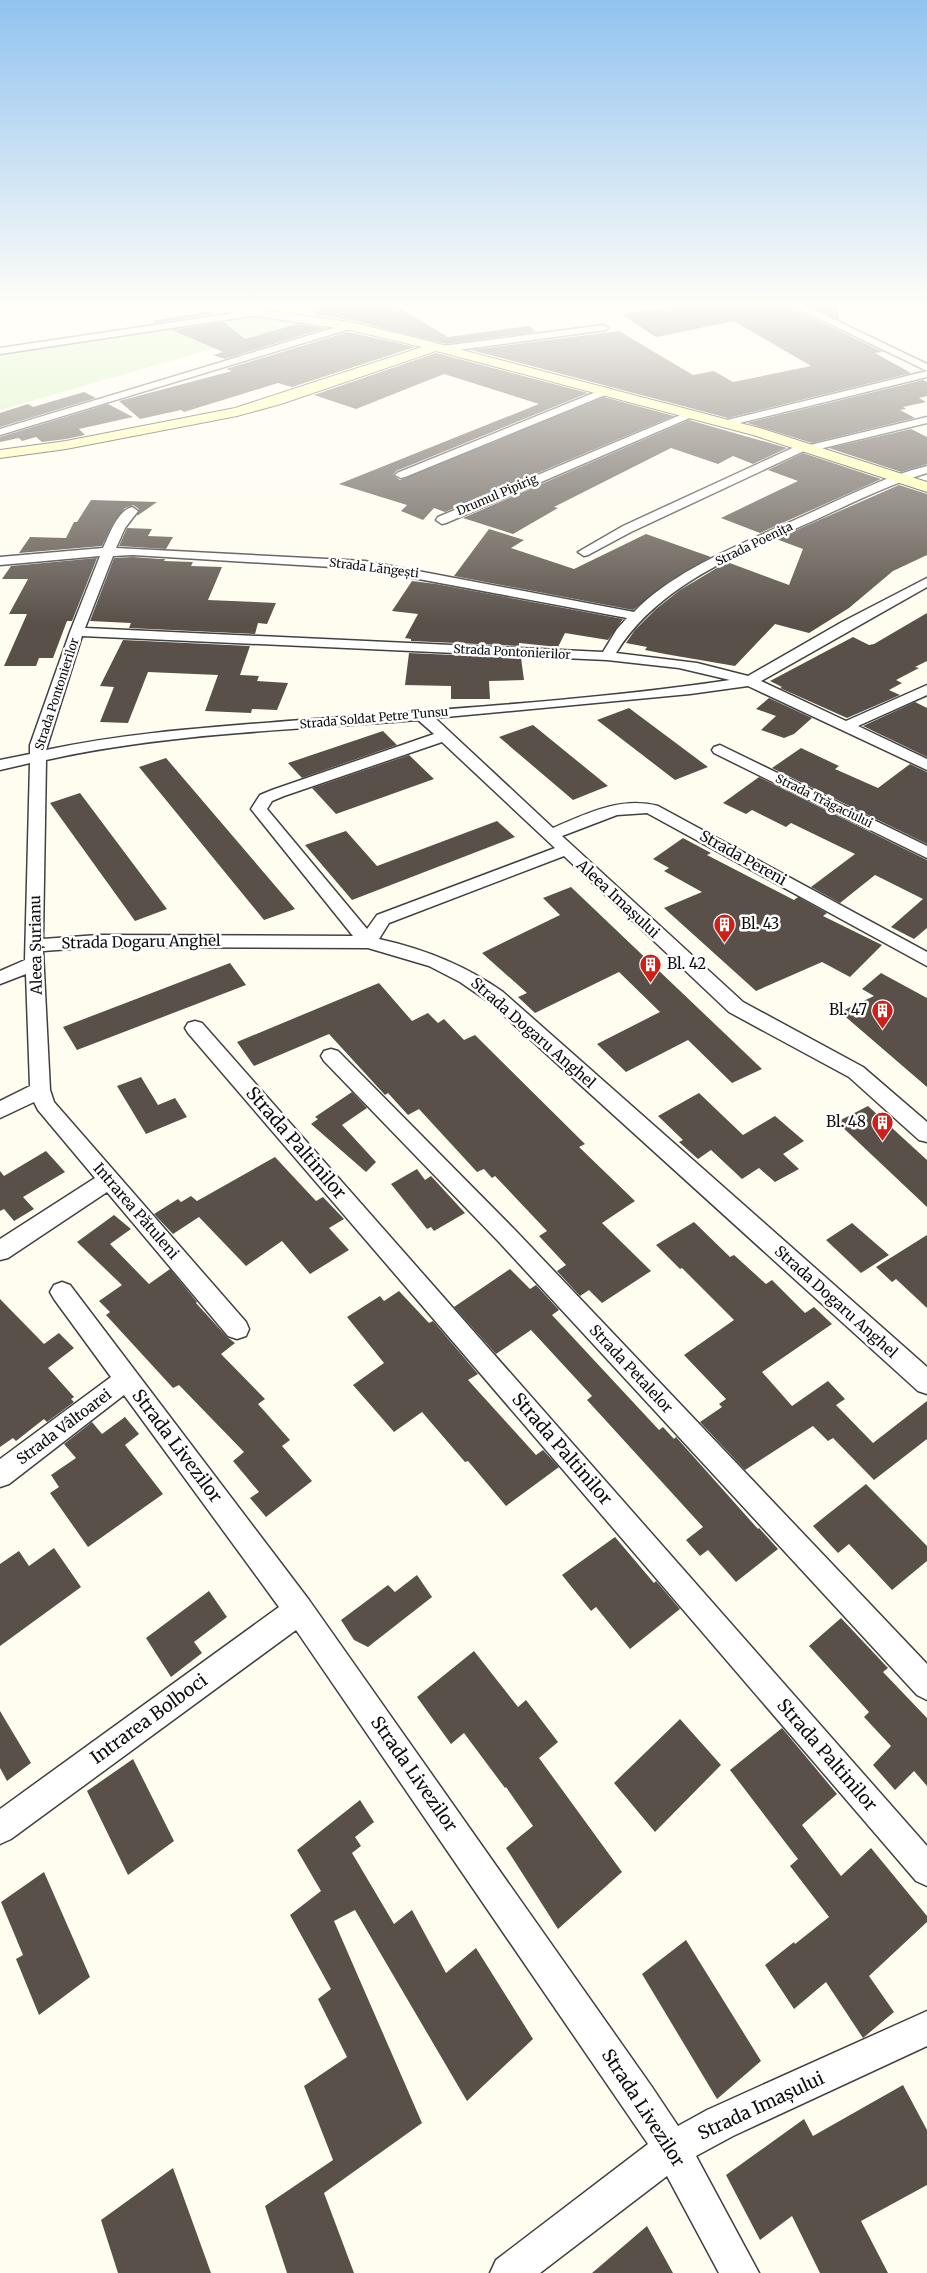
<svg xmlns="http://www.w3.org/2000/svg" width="927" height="2273" viewBox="0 0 927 2273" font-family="Merriweather,serif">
  <rect width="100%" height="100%" fill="#fffdf0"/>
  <path fill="#cdefb4" d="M245,316L301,323L0,410V352Z"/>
  <path fill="#595149" d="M335,305H394L448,337L529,326L536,332L446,344L350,320L317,315L309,308Z
    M688,305H792L794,309L883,352L875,353L911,373L728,418L471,350L619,331L693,375L714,371L733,382L811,366L734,321L656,337L621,314Z
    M807,305H838L839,320Z
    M210,311L213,314L156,323L152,321Z
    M224,322L245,339L297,324L326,328L225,359L213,355L223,352L172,330Z
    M348,332L415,347L292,387L278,383L184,412L181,410L140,419L119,401L232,371L226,369Z
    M436,353L588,393L396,471L393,475L400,480L604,397L674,416L445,512L434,508L423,520L401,511L407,505L339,484L539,404L444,374L356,409L314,395Z
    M923,380L927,382V396L919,398L926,402L903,407L906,409L900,410L915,418L812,443L747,423Z
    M84,392L96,398L0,427V413L28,404L33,407Z
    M108,404L133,417L79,429L85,435L66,439L42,442L36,437L22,441L19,438L0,442V437Z
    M689,420L787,448L753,464L733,456L718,464L671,448L554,507L558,508L513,534L463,518Z
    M911,429L927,437V464L901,472L829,448Z
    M803,453L881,479L760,533L721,518L798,481L768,470Z
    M899,485L927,494V555L893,571L849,608L809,633L775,624L735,666L665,654L645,650L647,647L626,643L635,630L656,609L680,590L727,562L789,585L803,549L776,539Z
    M91,500L157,502L137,516L139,509L133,505L125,508L113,524L102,546L19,553L30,537L66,538L74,522H77Z
    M127,528L152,529L148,536L173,537L166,549L119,546Z
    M489,529L524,540L511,548L574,569L646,534L711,557L671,580L633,610L454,576Z
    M133,557L160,559H165L164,561L193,562L191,566L222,567L208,600L276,603L267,624L258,623L255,634L129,628L131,623L90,621L114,558Z
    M97,558L72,621H67L53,658H39L36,666H4L27,614H9L28,579H2L11,566Z
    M412,581L436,584L623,619L608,640L565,633L558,647L519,643V646L411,641V639L405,638L418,614L392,611Z
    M927,613V661L915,667L919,668L896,680L902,683L889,690L900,695L847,718L780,688L782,687L770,681L853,637L869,645L874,644Z
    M123,640L250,646L240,675L259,676L257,681L288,683L277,710L252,709L251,713L205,711L218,675L148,672L128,723L100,722L114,687L100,686Z
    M409,653L521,658L524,680L489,681L490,699H451V686L405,685Z
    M769,698L812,718L794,734L784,738L761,730L776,716L756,709Z
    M915,702L927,708V757L863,726Z
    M629,708L708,767L675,780L597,720Z
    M533,725L608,786L573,800L499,737Z
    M383,731L397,745L302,778L288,763Z
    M801,748L839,766L835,769L878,788L910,764L927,772V844L772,768Z
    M409,755L434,779L336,814L312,788Z
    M166,758L295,909L264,920L139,767Z
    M759,777L927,860V928L914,939L891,927L923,899L875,875L840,903L811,887L855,854L791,823L786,827L752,810L746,814L723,803Z
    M80,793L167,909L135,921L50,803Z
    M497,821L515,837L352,900L305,845L346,831L377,866Z
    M683,838L711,853L707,855L794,900L798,897L827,913L823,916L882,945L850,977L822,962L756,991L664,908L702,892L664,871L669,868L653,859Z
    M571,887L762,1069L732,1083L688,1040L626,1072L597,1044L660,1012L619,972L535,1013L518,997L527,993L482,953L560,915L543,898Z
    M230,963L246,985L77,1050L63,1027Z
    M881,973L927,998V1087L840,1012L874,996L862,989Z
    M379,983L412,1021L428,1013L438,1023L444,1019L464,1040L475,1035L585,1144L579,1147L635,1201L602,1223L651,1271L602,1303L589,1290L580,1296L557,1271L566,1265L539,1236L547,1231L495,1176L492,1178L484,1169L477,1172L419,1109L408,1115L388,1093L385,1095L329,1034L254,1066L237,1042Z
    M141,1077L158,1105L175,1098L187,1117L146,1134L117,1086Z
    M352,1092L367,1108L342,1125L376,1162L366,1172L311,1124L318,1119L315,1117Z
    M699,1093L743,1135L775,1116L804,1141L783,1154L799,1169L775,1182L759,1168L742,1179L711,1150L698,1159L679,1142L683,1140L658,1116Z
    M868,1106L927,1160V1207L837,1122Z
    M46,1151L65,1172L23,1197L34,1209L14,1221L4,1209L0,1211V1171L4,1176Z
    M275,1157L316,1201L323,1197L344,1219L329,1228L349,1250L310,1274L282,1241L246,1266L199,1217L173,1234L154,1214L178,1199L181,1202L191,1196L197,1201Z
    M417,1169L425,1180L431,1176L465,1213L434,1231L431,1227L427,1229L391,1184Z
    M114,1215L131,1229L110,1244L149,1284L170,1269L197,1302L196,1303L227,1337L235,1343L221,1354L265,1399L258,1404L290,1440L282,1446L312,1481L266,1517L250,1498L259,1492L233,1461L244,1452L179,1385L173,1388L106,1315L110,1312L99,1301L122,1285L77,1242Z
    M694,1222L730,1257L734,1255L766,1284L772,1280L805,1313L814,1307L832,1324L762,1372L792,1406L828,1381L845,1399L836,1405L873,1443L927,1401V1439L874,1480L833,1438L828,1441L813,1426L745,1470L700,1422L722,1407L719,1404L726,1399L684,1355L734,1320L682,1268L680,1269L656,1245Z
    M852,1223L889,1255L861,1273L826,1240Z
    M927,1235V1308L896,1279L892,1282L876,1267Z
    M510,1269L530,1289L536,1285L559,1310L552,1315L659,1430L663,1427L674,1439L676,1437L758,1529L759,1528L778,1549L736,1582L708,1550L700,1556L686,1540L703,1527L587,1400L592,1396L531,1330L496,1354L454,1307Z
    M399,1291L429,1323L433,1321L478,1374L468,1380L536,1455L543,1450L559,1467L506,1506L468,1461L465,1462L422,1412L394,1432L353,1385L384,1363L347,1317L380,1296L384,1301Z
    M0,1299L44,1344L59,1333L74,1348L48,1368L74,1397L71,1399L74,1402L47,1422L44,1419L16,1441L13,1438L0,1447Z
    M125,1417L139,1434L125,1445L163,1494L88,1547L50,1493L59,1487L51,1475L76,1458L64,1444L92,1422L102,1434Z
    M866,1484L927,1546V1561L892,1590L849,1544L838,1553L813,1526Z
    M615,1537L654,1583L656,1581L680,1609L630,1649L596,1607L591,1611L562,1575Z
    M54,1548L81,1587L0,1646V1564L19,1551L29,1566Z
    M417,1575L432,1597L368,1647L354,1640L341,1620L388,1585L395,1592Z
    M209,1591L227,1617L194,1642L202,1653L171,1677L146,1638Z
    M841,1618L888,1668L883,1672L927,1718V1786L914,1771L895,1790L873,1765L891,1746L864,1717L869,1712L809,1646Z
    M474,1651L518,1707L526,1700L558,1742L539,1758L622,1872L558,1929L506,1848L533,1826L506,1787L505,1788L464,1733L451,1744L417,1697Z
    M0,1711L31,1763L7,1781L0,1768Z
    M680,1719L721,1765L655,1832L614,1783Z
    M782,1728L837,1794L802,1825L841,1876L871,1848L927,1916V1922L869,1976L894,2012L863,2038L826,1982L794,2009L765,1965L794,1942L795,1944L829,1917L790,1866L798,1859L730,1770Z
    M133,1759L174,1841L128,1875L87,1791Z
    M360,1800L374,1822L355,1837L361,1846L352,1853L394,1924L412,1910L446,1973L476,1948L533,2039L467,2101L355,1910L334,1921L422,2123L324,2193L354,2273H287L265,2206L333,2160L304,2086L347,2057L318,1999L331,1989L290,1915L321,1891L297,1850Z
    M44,1872L90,1977L39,2015L16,1959L23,1955L1,1902Z
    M686,1940L761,2061L717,2099L642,1974Z
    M903,2085L927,2130V2185L861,2221L888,2273H820L792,2216L760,2240L726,2175L804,2119L813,2136Z
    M173,2168L211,2273H118L101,2220Z
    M647,2226L673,2273H592Z"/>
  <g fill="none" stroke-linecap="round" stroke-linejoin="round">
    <defs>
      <path id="street" d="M794,305H804L927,364V377L727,426L723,425V421L927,371L795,307Z
        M255,310L260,313L258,315L0,354V348Z
        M350,323L353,324V328L0,435V429Z
        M603,325L608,328L606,330L443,352L438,349L443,346Z
        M606,388L610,389V393L405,477L401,478L395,475L397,473Z
        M690,411L695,414L694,416L446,523L442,524L436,520L438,517Z
        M927,417V423L811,451L806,450L631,532L588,555L584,556L578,552L623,526L801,444L810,445Z
        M927,466V473C888,485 852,503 815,520C744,552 659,583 616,653L697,663L748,676L842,622L927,578V587L761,681L846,721L927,685V695L858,726L927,759V770L748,686L690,694L435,718L553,828C586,814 621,796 658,806L927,952V966L647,813L617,815L562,836L743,1002L863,1067L927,1122V1142L919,1140L849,1077L729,1012L564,856L389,923L379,939C424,949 465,965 503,992L927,1367V1394L918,1391L489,1002L460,982L429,966L368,948L98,947L43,951L50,1090L54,1102L246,1322L249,1329L246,1336L237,1339L228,1336L107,1192L8,1258L0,1260V1239L95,1178L38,1110L34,1102L0,1118V1101L30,1086L26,974L0,984V971L25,960L30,763L0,770V760L30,754V745L70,632L100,556L0,565V557L103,548C109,536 117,511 132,507L138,511L125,528L116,548L365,561L634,612C677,567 754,539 810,513C848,496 886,476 927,466ZM133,555L365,569L627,618L617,629L603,652L85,628L113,556ZM82,636L607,660L679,668L730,680C588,701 444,709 301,720C215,727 130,732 46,750ZM418,720L434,734L272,790L260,795L251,809L353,936L98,935L43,939L46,760C167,733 294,730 418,720ZM442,742L555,848L377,915L367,929L267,809L272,801L284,796Z
        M720,745L927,846V858L714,753L712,750L714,747Z
        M195,1021L202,1023L927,1846V1886L916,1881L188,1033L185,1028L188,1023Z
        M331,1049L338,1051L515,1230L927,1664V1700L917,1695L499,1242L324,1061L321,1056L324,1051Z
        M62,1282L70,1285L309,1600L652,2087L678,2126L707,2110L927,2011V2046L733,2136L696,2156L759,2273H719L667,2176L540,2273H490L496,2260L648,2144L296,1630L11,1839L0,1844V1809L279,1607L124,1395L9,1484L0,1487V1459L111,1377L54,1299L50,1292L54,1285Z"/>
      <path id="secondary" d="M238,306L350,322L413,337L763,429L927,482V492L753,435L436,351L281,404L237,416L66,449L0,458V450L66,441L235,408L422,347L350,330L234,313L232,310L234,307Z"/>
    </defs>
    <use href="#street" stroke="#414141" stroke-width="3"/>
    <use href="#secondary" stroke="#303030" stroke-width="2"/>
    <use href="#street" fill="#fff" fill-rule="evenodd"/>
    <use href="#secondary" fill="#fffeab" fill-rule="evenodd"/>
  </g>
  <linearGradient id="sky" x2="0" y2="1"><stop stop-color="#91c2f0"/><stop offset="0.49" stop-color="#fffef8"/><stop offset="1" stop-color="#fffef8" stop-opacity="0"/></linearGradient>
  <rect width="927" height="623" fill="url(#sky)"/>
  <defs>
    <symbol id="building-pin" viewBox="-11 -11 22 30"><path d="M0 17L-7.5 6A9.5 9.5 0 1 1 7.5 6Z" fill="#cf1f16" stroke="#fff"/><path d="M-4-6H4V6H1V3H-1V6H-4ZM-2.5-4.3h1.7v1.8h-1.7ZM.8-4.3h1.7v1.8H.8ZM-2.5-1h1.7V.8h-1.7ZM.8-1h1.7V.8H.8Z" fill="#fff"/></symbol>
  </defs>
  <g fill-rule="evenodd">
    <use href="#building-pin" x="712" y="912" width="25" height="34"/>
    <use href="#building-pin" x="638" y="952" width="25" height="34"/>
    <use href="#building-pin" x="870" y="998" width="25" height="34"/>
    <use href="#building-pin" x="870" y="1110" width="25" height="34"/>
  </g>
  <g text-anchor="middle" stroke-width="5" stroke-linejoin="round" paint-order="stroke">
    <g font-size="12" fill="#0e0e0e" stroke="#fff">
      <text transform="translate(497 495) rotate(-23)" y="4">Drumul Pipirig</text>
      <text transform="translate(754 544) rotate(-26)" y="4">Strada Poenița</text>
      <text transform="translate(374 568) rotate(7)" y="4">Strada Lăngești</text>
      <text transform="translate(512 652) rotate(3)" y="4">Strada Pontonierilor</text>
      <text transform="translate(57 694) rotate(-72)" y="4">Strada Pontonierilor</text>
      <text transform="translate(374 718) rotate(-5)" y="4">Strada Soldat Petre Tunsu</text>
      <text transform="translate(824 801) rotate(26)" y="4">Strada Trăgaciului</text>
    </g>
    <g font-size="15" fill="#0e0e0e" stroke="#fff">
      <text transform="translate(743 858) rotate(29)" y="5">Strada Pereni</text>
      <text transform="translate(618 899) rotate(43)" y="5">Aleea Imașului</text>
      <text transform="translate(141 942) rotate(-1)" y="5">Strada Dogaru Anghel</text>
      <text transform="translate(36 945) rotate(-91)" y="5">Aleea Șurianu</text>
      <text transform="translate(533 1033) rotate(41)" y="5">Strada Dogaru Anghel</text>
      <text transform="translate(136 1211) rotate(49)" y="5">Intrarea Pătuleni</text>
      <text transform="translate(836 1302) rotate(42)" y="5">Strada Dogaru Anghel</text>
      <text transform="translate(631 1369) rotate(47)" y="5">Strada Petalelor</text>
      <text transform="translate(64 1427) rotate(-37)" y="5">Strada Vâltoarei</text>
    </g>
    <g font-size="15" fill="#0e0e0e" stroke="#fff" text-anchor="start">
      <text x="741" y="929">Bl. 43</text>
      <text x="667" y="969">Bl. 42</text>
      <text x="867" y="1015" text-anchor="end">Bl. 47</text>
      <text x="866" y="1127" text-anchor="end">Bl. 48</text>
    </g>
    <g font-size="18" fill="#0e0e0e" stroke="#fff">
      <text transform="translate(296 1143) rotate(49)" y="6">Strada Paltinilor</text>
      <text transform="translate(177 1446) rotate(53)" y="6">Strada Livezilor</text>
      <text transform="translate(562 1449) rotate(49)" y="6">Strada Paltinilor</text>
      <text transform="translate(149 1719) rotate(-36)" y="6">Intrarea Bolboci</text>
      <text transform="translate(827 1755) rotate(49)" y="6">Strada Paltinilor</text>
      <text transform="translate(414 1774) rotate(55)" y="6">Strada Livezilor</text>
      <text transform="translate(761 2106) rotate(-25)" y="6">Strada Imașului</text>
      <text transform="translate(643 2108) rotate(57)" y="6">Strada Livezilor</text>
    </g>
  </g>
</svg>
